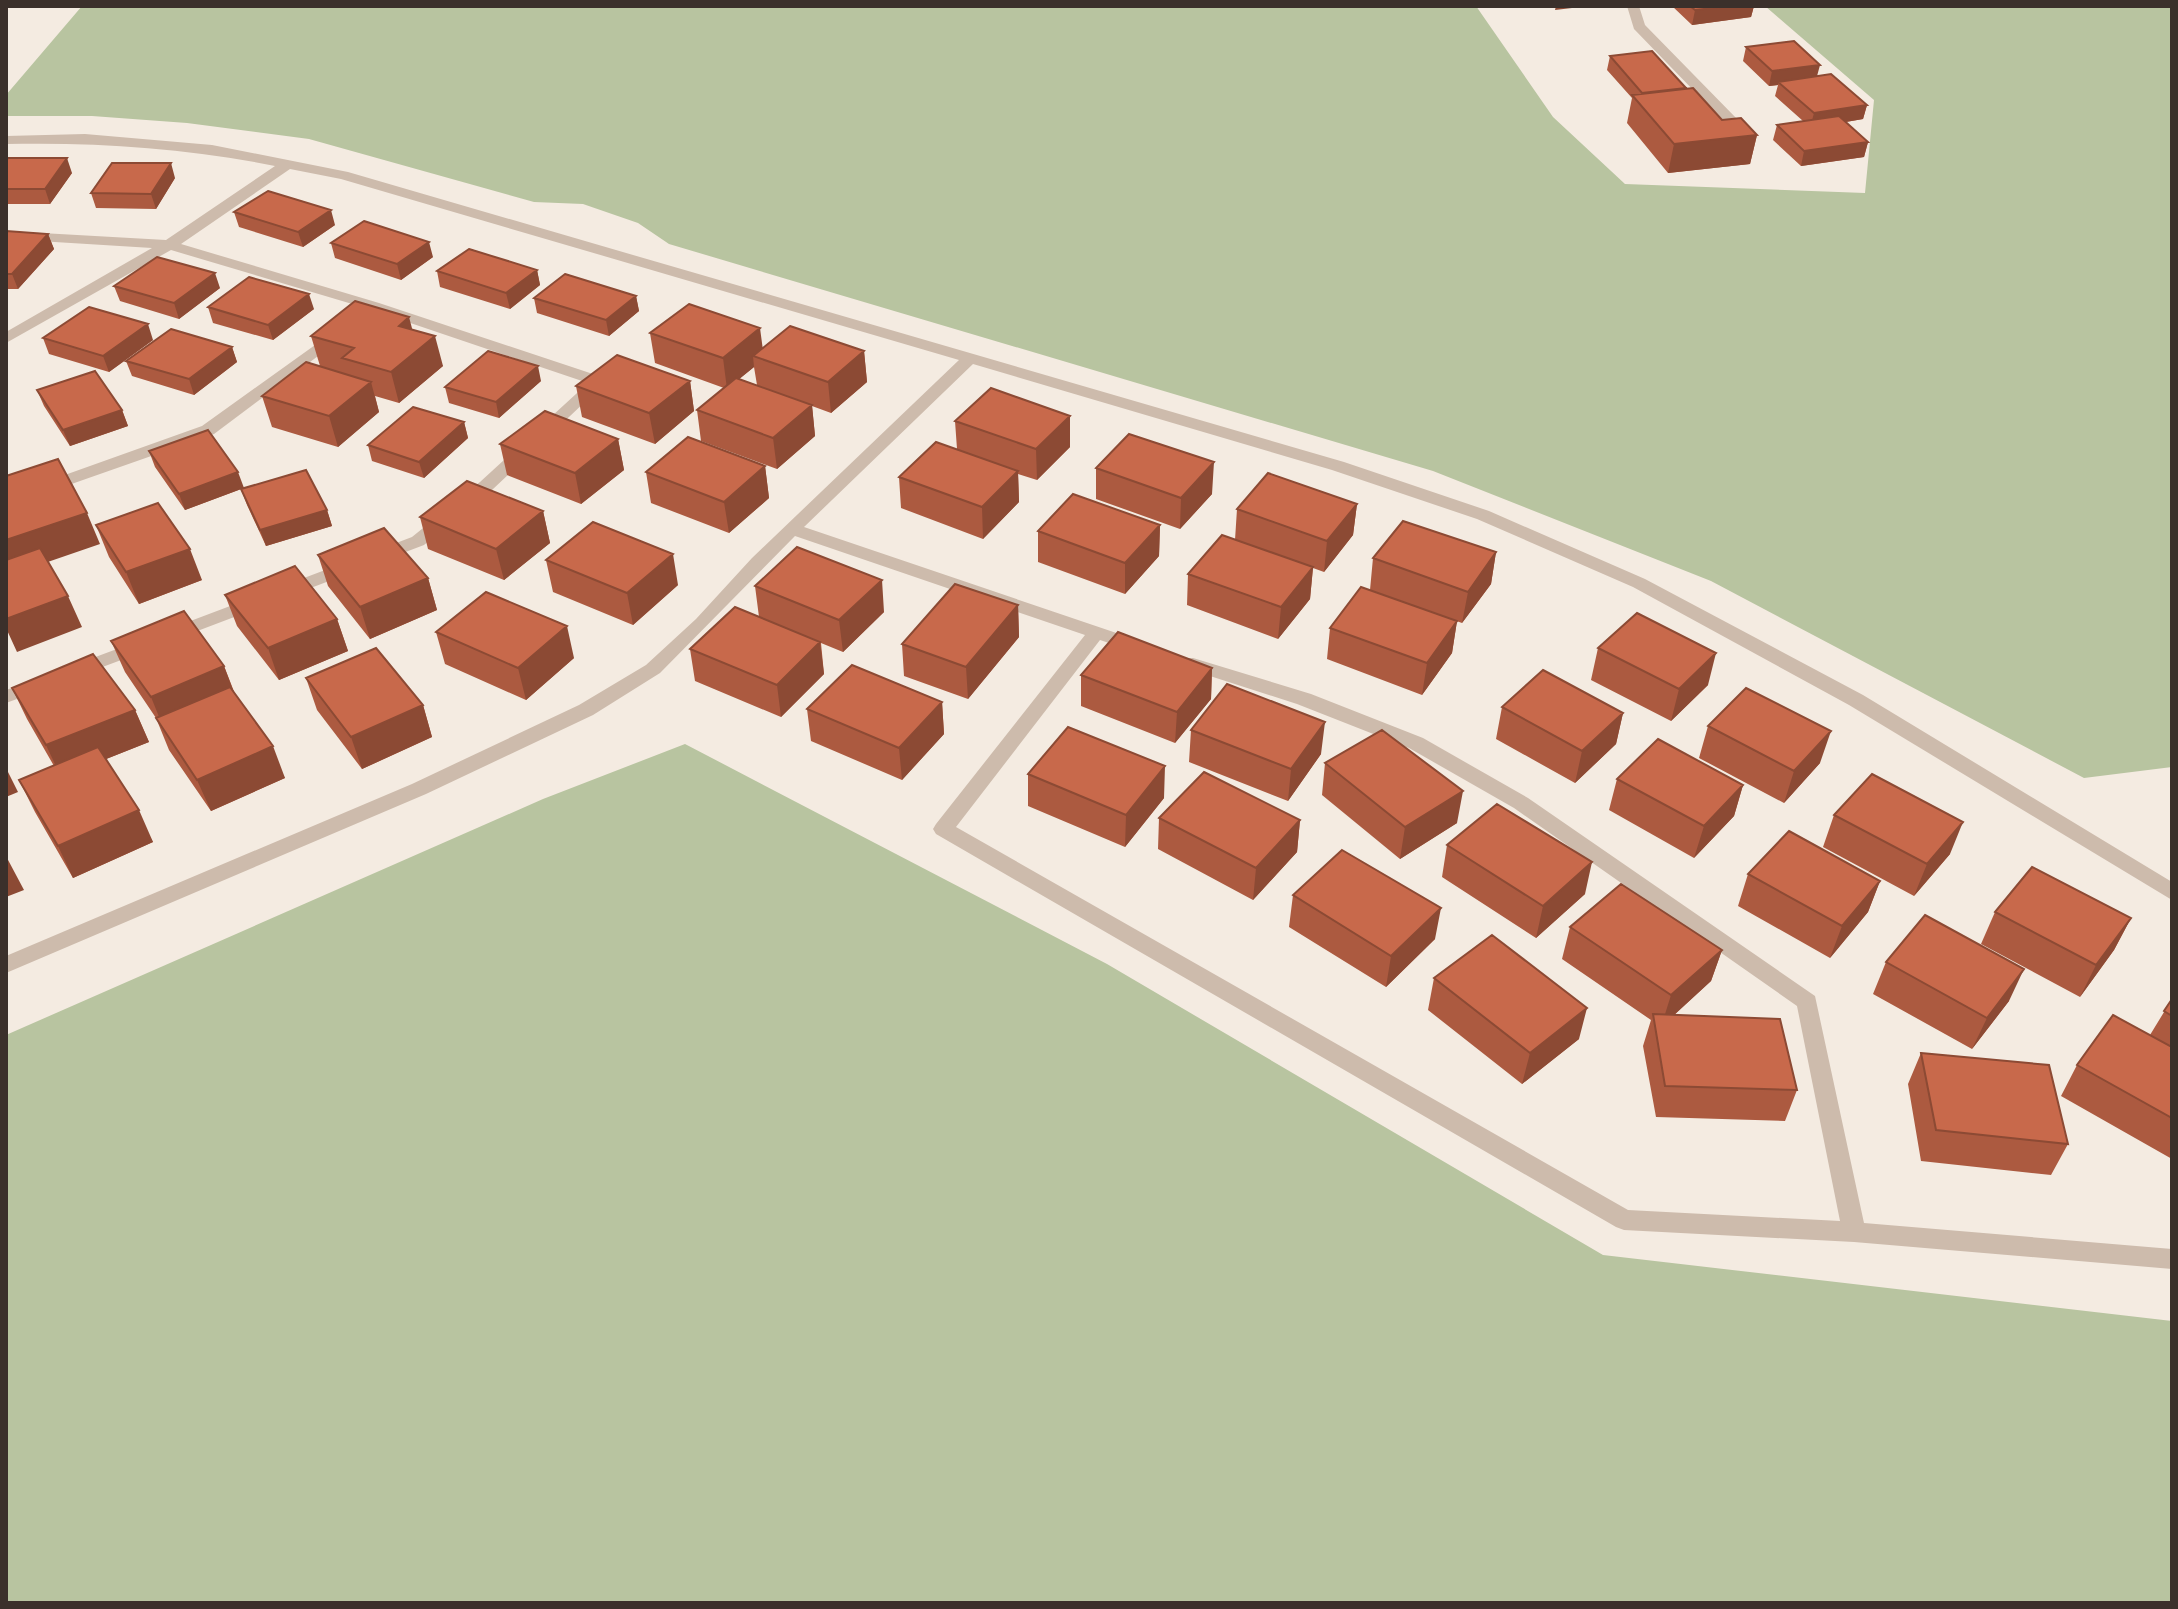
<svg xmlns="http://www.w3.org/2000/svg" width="2178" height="1609" viewBox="0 0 2178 1609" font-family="Helvetica,sans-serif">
  <rect width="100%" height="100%" fill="#f4ebe1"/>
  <path fill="#b8c4a0" d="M82,6H1476L1553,117L1625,184L1865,193L1874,100L1765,6H2172V767L2084,778L1711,581L1433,471L669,244L638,223L583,204L534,202L309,139L187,123L92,116H6V95Z
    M685,744L1107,964L1603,1255L2172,1321V1603H6V1035L543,799Z"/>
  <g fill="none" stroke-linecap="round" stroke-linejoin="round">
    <path fill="#cdbbac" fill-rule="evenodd" d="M1627,6H1639L1645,25L1739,121V127H1729L1634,29Z
      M85,134L212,145L348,172L1344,462L1489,511L1645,579L1863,695L2172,882V900L1849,705L1633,587L1477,519L1332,470L973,364L804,527L1143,642L1145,646L1136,652L1100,640L956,827L1628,1210L1840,1221L1797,1006L1514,808L1409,748L1297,704L1179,666L1177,662L1179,658H1193L1311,694L1423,738L1528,798L1815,996L1864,1223L2172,1249V1269L1854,1242L1624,1230L1616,1227L936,834L933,829L936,824L1085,635L795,536L660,673L593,715L426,794L6,973V956L412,784L579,705L646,665L696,619L752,558L959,360L341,179L290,169L181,244L379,303L605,378L607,381L492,490L424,545L171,641L164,639L162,635L164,631L412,537L480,482L588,383L369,309L171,250L6,343V332L152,248L6,239V231L166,240L275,166C186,148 97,142 6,144V136Z
      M336,330L344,335L342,338L214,434L6,507V496L202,426Z
      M141,640L150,646L148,650L73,678L64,672L66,668Z
      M40,678L49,684L47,688L6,703V690Z"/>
  </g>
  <path fill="#ac5a40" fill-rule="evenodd" d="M1672,6H1754L1751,17L1692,25Z
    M1746,47L1817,76L1867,105L1863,119L1846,122L1868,142L1864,157L1801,166L1773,140L1777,125L1803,121L1775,96L1778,85L1769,86L1743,61Z
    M1610,56L1686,88V89L1722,120L1757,135L1750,164L1668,173L1627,123L1632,98L1607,70Z
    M6,160L72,173L50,204H6Z
    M175,178L156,209L96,208L91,193Z
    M234,212L335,225L303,247L239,227Z
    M6,231L48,234L54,249L18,289H6Z
    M331,243L433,257L401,280L335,258Z
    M537,270L540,285L510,309L440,287L437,271Z
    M114,286L220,288L179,319L120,301Z
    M636,296L639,311L609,336L537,313L534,298Z
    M208,307L314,309L273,340L213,323Z
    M413,330L443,366L399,403L375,396L379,412L338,447L272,427L262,396L320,366L311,336Z
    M650,333L763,348L864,351L867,382L831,413L812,406L815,436L777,469L701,441L697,410L724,388L655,363ZM754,367L757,385L739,379Z
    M43,338L153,340L109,372L49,354Z
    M232,347L237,362L194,395L132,376L126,361Z
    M541,381L499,418L449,403L445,387Z
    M690,381L694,411L655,444L582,417L576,386Z
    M37,390L122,410L128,426L70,446L44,406Z
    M955,421L1070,447L1037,480L1018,474L1019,502L983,539L901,508L899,477L957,449Z
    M464,422L468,438L424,478L372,461L368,445Z
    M618,439L624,470L581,504L507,475L500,444Z
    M149,451L244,488L327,510L332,526L266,546L247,505L241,489L185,510L155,467Z
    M765,466L769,498L729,533L651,503L646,472Z
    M1096,468L1212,494L1180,529L1096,499Z
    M1357,504L1353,535L1324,572L1313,568L1310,599L1278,639L1187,605L1188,574L1235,540L1237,509Z
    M543,511L550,543L504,580L428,549L420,517Z
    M96,525L202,580L139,604L109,557Z
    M1160,525L1159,556L1125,594L1038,562V531Z
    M1496,552L1491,584L1462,623L1370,590L1373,558Z
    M318,555L428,578L437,610L370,639L328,586Z
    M546,560L678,585L633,625L553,592Z
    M755,586L884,612L843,652L821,643L824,674L781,717L695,681L690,649L759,617Z
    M225,595L337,619L348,651L279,680L237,626Z
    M1018,605L1019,637L968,699L904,676L902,644Z
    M1457,621L1452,653L1422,695L1327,659L1330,628Z
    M436,632L574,658L526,700L445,664Z
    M111,641L224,666L235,694L285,778L211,811L169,750L156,718L125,672Z
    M1598,648L1708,685L1671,721L1591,680Z
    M1212,668L1211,699L1175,743L1081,706V675Z
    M306,678L423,705L432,737L362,769L317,710Z
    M12,688L135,710L149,742L106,759L153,842L73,878L35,812L19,780L54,766L27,719Z
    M942,702L944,734L902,780L811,741L807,709Z
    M1502,707L1623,713L1616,744L1575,783L1496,739Z
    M1708,726L1820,763L1784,803L1699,758Z
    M1191,730L1321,754L1288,801L1189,762Z
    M1325,763L1457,823L1400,859L1322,795Z
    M1028,774L1164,798L1125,847L1028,806Z
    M1617,779L1743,785L1734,816L1694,858L1609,810Z
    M1834,815L1950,854L1914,896L1823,847Z
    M1159,818L1300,820L1297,852L1253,900L1158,849Z
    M1447,845L1585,894L1536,938L1442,877Z
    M1748,874L1880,881L1868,912L1830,958L1738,906Z
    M1293,895L1435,939L1386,987L1289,927Z
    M1995,912L2131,918L2114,950L2080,997L1981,944Z
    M1570,927L1722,950L1711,981L1674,1015L1797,1090L1785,1121L1656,1117L1643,1046L1651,1020L1562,959Z
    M1886,962L2009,1001L1972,1049L1873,994Z
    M1434,978L1579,1039L1522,1084L1428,1010Z
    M2172,999V1159L2061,1096L2077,1065L2150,1035Z
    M1921,1053L2068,1144L2051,1175L1921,1161L1908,1084Z"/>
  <path fill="#8c4a34" d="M1556,6H1589L1555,10Z
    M1731,6H1754L1751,17L1692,25L1695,10Z
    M1820,65L1816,80L1778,82V85L1769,86L1772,71Z
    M1867,105L1863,119L1810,128L1814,113Z
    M1757,135L1750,164L1668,173L1674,144Z
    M1868,142L1864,157L1801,166L1804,151Z
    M67,158L72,173L50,204L45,189Z
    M171,163L175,178L156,209L151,194Z
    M331,210L335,225L303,247L298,232Z
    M48,234L54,249L18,289L12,274Z
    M429,242L433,257L401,280L397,264Z
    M537,270L540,285L510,309L506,293Z
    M215,273L220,288L179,319L174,303Z
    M309,294L314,309L273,340L268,325Z
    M636,296L639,311L609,336L606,320Z
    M409,317L417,347L399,326Z
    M148,324L153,340L109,372L103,356Z
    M760,328L764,358L753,356L754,367L727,389L723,358Z
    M435,336L443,366L399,403L391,372Z
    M232,347L237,362L194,395L189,379Z
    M864,351L867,382L831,413L828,382Z
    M538,366L541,381L499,418L496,402Z
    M690,381L694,411L655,444L649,413Z
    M371,382L379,412L338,447L329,416Z
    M812,405L815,436L777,469L773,438Z
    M122,410L128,426L70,446L63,430Z
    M1070,416V447L1037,480L1036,449Z
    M464,422L468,438L424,478L419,462Z
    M618,439L624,470L581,504L575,473Z
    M1214,462L1212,494L1180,529L1181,498Z
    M765,466L769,498L729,533L724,502Z
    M1018,471L1019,502L983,539L982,507Z
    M238,472L244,488L185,510L179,494Z
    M1357,504L1353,535L1324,572L1327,541Z
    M327,510L332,526L266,546L260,530Z
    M543,511L550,543L504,580L496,549Z
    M87,513L100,544L7,576L6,540Z
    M1160,525L1159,556L1125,594V563Z
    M190,549L202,580L139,604L126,572Z
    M1496,552L1491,584L1462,623L1468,592Z
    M673,554L678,585L633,625L627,593Z
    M1313,567L1310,599L1278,639L1281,607Z
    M428,578L437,610L370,639L360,607Z
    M882,580L884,612L843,652L839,620Z
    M68,596L82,627L17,652L6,628V619Z
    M1018,605L1019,637L968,699L966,667Z
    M337,619L348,651L279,680L268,648Z
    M1457,621L1452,653L1422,695L1427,663Z
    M567,626L574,658L526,700L518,668Z
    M820,642L824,674L781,717L777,685Z
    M1716,653L1708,685L1671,721L1679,689Z
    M224,666L236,698L164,729L151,697Z
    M1212,668L1211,699L1175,743L1177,712Z
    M942,702L944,734L902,780L899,748Z
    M423,705L432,737L362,769L351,737Z
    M135,710L149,742L61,777L46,745Z
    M1623,713L1616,744L1575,783L1582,751Z
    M1325,722L1321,754L1288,801L1291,769Z
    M1831,731L1820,763L1784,803L1794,771Z
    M273,746L285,778L211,811L197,780Z
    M1165,766L1164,798L1125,847L1126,815Z
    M6,768L18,792L6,797Z
    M1743,785L1734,816L1694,858L1704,826Z
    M1463,791L1457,823L1400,859L1405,827Z
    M139,810L153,842L73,878L58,846Z
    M1300,820L1297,852L1253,900L1256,868Z
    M1963,822L1950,854L1914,896L1927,864Z
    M6,858H7L24,890L6,897Z
    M1592,862L1585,894L1536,938L1543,906Z
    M1880,881L1868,912L1830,958L1842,926Z
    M1441,908L1435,939L1386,987L1391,956Z
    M2131,918L2114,950L2080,997L2096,965Z
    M1722,950L1711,981L1661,1027L1671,995Z
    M2024,969L2009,1001L1972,1049L1987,1018Z
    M1587,1008L1579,1039L1522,1084L1530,1053Z"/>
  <path fill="#c8694b" stroke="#8c4a34" stroke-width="2" d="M1690,6H1731L1695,10Z
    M1794,41L1820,65L1772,71L1746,47Z
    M1652,51L1686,88L1642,93L1610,56Z
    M1831,74L1867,105L1814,113L1778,82Z
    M1693,88L1722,120L1741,118L1757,135L1674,144L1632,95Z
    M1839,116L1868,142L1804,151L1777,125Z
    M8,158H67L45,189H6V160Z
    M112,163H171L151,194L91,193Z
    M268,191L331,210L298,232L234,212Z
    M364,221L429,242L397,264L331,243Z
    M6,231L48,234L12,274H6Z
    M469,249L537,270L506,293L437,271Z
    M157,257L215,273L174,303L114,286Z
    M565,274L636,296L606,320L534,298Z
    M249,277L309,294L268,325L208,307Z
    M355,301L409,317L399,326L435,336L391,372L342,358L354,348L311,336Z
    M689,304L760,328L723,358L650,333Z
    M89,307L148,324L103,356L43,338Z
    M790,326L864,351L828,382L753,356Z
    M171,329L232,347L189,379L126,361Z
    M488,351L538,366L496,402L445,387Z
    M617,355L690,381L649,413L576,386Z
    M306,362L371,382L329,416L262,396Z
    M95,371L122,410L63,430L37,390Z
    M736,378L812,405L773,438L697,410Z
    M991,388L1070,416L1036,449L955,421Z
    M413,407L464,422L419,462L368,445Z
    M545,411L618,439L575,473L500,444Z
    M208,430L238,472L179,494L149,451Z
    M1129,434L1214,462L1181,498L1096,468Z
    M688,437L765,466L724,502L646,472Z
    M936,442L1018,471L982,507L899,477Z
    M58,459L87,513L6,540V476Z
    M306,470L327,510L260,530L241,489Z
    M1268,473L1357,504L1327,541L1237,509Z
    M467,481L543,511L496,549L420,517Z
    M1073,494L1160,525L1125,563L1038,531Z
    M158,503L190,549L126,572L96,525Z
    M1403,521L1496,552L1468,592L1373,558Z
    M593,522L673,554L627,593L546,560Z
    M384,528L428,578L360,607L318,555Z
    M1222,535L1313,567L1281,607L1188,574Z
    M797,547L882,580L839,620L755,586Z
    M40,548L68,596L6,619V560Z
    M295,566L337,619L268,648L225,595Z
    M955,584L1018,605L966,667L902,644Z
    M1361,587L1457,621L1427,663L1330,628Z
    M486,592L567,626L518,668L436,632Z
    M735,607L820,642L777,685L690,649Z
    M184,611L224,666L151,697L111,641Z
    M1637,613L1716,653L1679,689L1598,648Z
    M1118,632L1212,668L1177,712L1081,675Z
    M376,648L423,705L351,737L306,678Z
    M93,654L135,710L46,745L12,688Z
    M852,665L942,702L899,748L807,709Z
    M1543,670L1623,713L1582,751L1502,707Z
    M1227,684L1325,722L1291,769L1191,730Z
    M230,687L273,746L197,780L156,718Z
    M1746,688L1831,731L1794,771L1708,726Z
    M1068,727L1165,766L1126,815L1028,774Z
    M1382,730L1463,791L1405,827L1325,763Z
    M1658,739L1743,785L1704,826L1617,779Z
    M98,747L139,810L58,846L19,780Z
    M1204,772L1300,820L1256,868L1159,818Z
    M1872,774L1963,822L1927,864L1834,815Z
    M1497,804L1592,862L1543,906L1447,845Z
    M1789,831L1880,881L1842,926L1748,874Z
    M1342,850L1441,908L1391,956L1293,895Z
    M2032,867L2131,918L2096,965L1995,912Z
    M1621,884L1722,950L1671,995L1570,927Z
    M1925,915L2024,969L1987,1018L1886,962Z
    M1492,935L1587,1008L1530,1053L1434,978Z
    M2172,999V1016L2164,1011Z
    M1653,1014L1780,1019L1797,1090L1665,1086Z
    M2113,1015L2172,1047V1118L2077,1065Z
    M1921,1053L2049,1065L2068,1144L1936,1130Z"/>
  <rect width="2178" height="1609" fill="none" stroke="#3b302b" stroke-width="16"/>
</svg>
